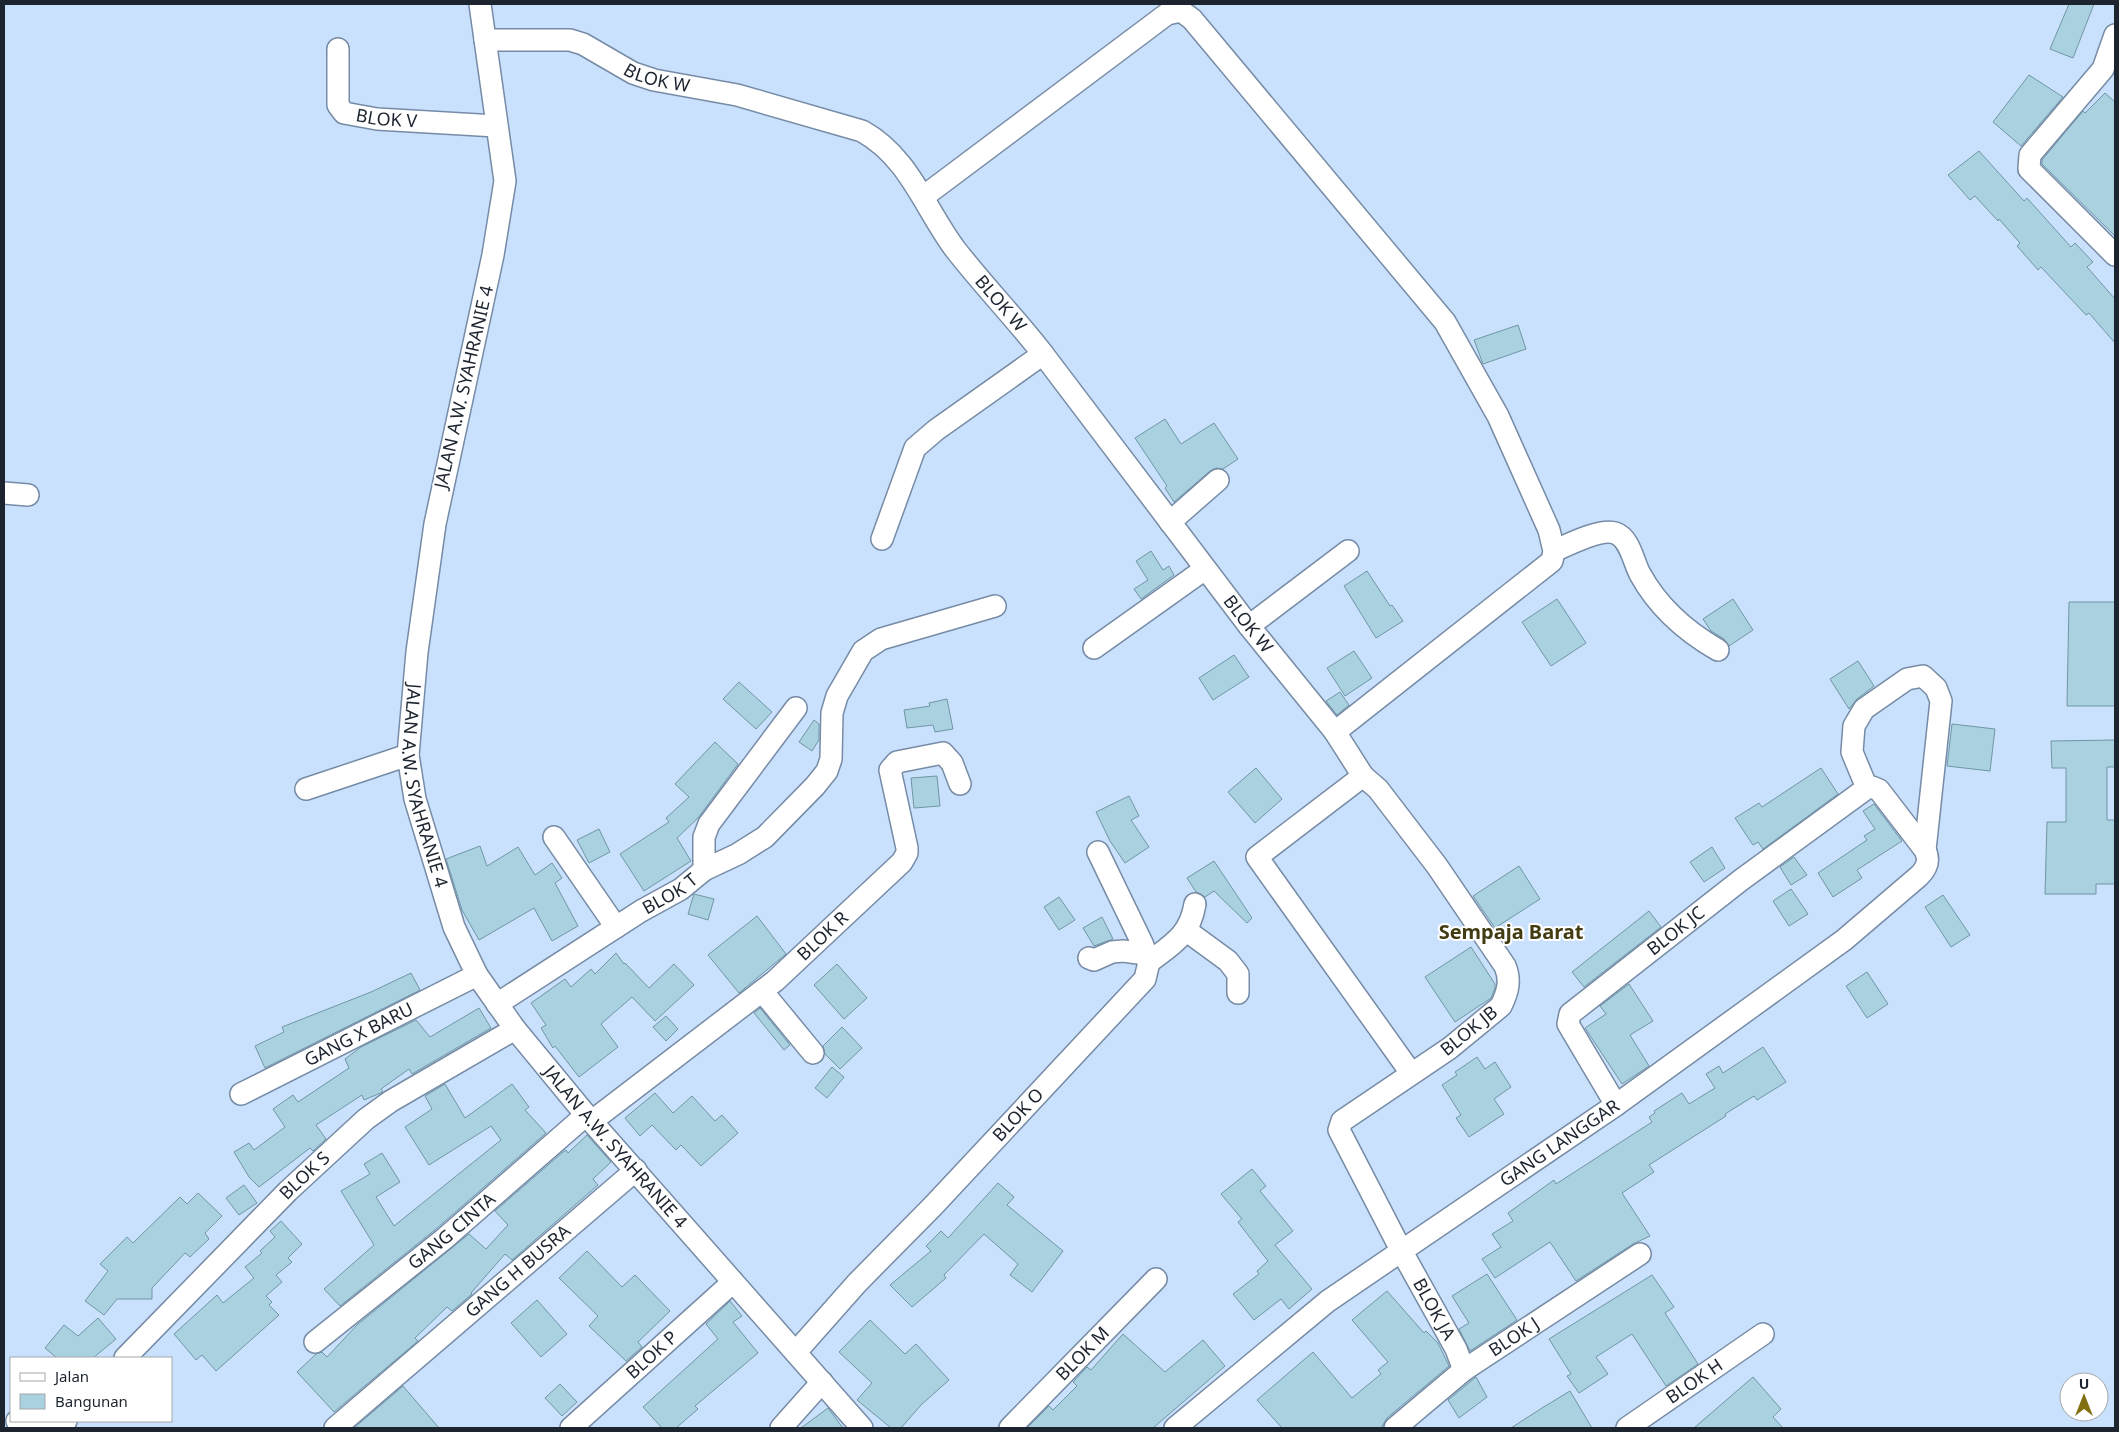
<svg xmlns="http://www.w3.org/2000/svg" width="2119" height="1432" viewBox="0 0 2119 1432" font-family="'Noto Sans',sans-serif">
  <rect width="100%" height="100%" fill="#cae1fd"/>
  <path fill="#a9d1df" stroke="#7096a3" d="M2069,4H2094L2073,58L2050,49Z
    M2029,75L2063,97L2021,146L1993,122Z
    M2105,93L2115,102V236L2042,164V160L2083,111L2085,113Z
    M1979,151L2024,201L2027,198L2071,247L2075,243L2093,262L2087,267L2115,299V343L2089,313L2086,315L2041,267L2038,270L2017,246L2020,243L1999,219L1998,221L1975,196L1970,200L1948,175Z
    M1518,325L1526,349L1483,364L1474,340Z
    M1165,419L1181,444L1214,423L1238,459L1223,469L1216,468L1210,471L1174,502L1165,488L1167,486L1135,438Z
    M1151,551L1163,570L1169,566L1174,575L1141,599L1134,589L1148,580L1136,561Z
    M1367,571L1390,606L1392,605L1403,621L1376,638L1344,586Z
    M1557,599L1586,643L1551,666L1522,622Z
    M1733,599L1753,630L1729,646L1724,639L1711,631L1703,619Z
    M2069,602H2115V706H2067Z
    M1354,651L1372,678L1345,696L1327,668Z
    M1234,655L1249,677L1213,700L1199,678Z
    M1858,661L1874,686L1857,699L1849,709L1830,679Z
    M739,682L772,712L756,729L723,699Z
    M1340,692L1349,705L1337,715L1326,701Z
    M947,699L953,729L935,732L933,725L907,728L904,710L930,706L929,703Z
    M814,720L819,724V740L812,751L799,742Z
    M1952,724L1995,729L1990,771L1947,766Z
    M2115,740V767H2107V820H2115V884H2096V894H2045L2047,822H2066V768H2052L2051,741Z
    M715,742L738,764L698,818L677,838L691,861L644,891L620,854L669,822L666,818L689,797L675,784Z
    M1256,768L1282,799L1255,823L1228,792Z
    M1821,768L1838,794L1763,849L1758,842L1753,845L1735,818L1759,803L1762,807Z
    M937,776L940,806L914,808L911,778Z
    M1129,796L1139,816L1131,820L1149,847L1125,863L1110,841L1096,812Z
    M1874,804L1902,841L1857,870L1862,878L1833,897L1818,873L1867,840L1864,836L1875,829L1863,811Z
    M599,829L610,852L589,863L577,840Z
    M480,846L487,866L518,847L535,875L552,863L562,878L555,883L578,926L552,941L534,908L479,940L462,910L446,859Z
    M1712,847L1725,868L1704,882L1690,862Z
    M1794,857L1807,875L1791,885L1780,867Z
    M1214,861L1252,918L1247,923L1214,891L1205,897L1196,892L1187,878Z
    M1519,866L1540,899L1495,928L1473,896Z
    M1791,889L1808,914L1789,926L1773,901Z
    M694,894L714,899L708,920L688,914Z
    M1943,895L1970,935L1951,947L1925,907Z
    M1059,897L1075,920L1059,930L1044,907Z
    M1649,911L1661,927L1584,987L1572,972Z
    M757,916L786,954L739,993L708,955Z
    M1102,917L1113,939L1094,946L1083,928Z
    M1471,947L1495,984V988L1491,998L1455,1022L1425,977Z
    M616,953L624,964L625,963L649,988L674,964L694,985L655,1021L632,997L601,1024L618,1047L579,1077L555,1046L553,1048L541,1028L546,1025L531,1003L565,979L571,987L591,969L595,974Z
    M837,964L867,998L844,1019L814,985Z
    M1867,972L1888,1004L1867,1018L1846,986Z
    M411,973L420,990L265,1068L255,1046L284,1032L282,1027L371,992Z
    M1629,984L1653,1021L1630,1035L1649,1066L1622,1084L1585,1028L1606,1014L1600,1006Z
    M479,1008L491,1028L412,1074L409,1069L381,1089L383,1092L364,1100L362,1095L316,1125L326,1139L313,1151L310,1148L259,1187L249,1177L234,1152L249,1143L254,1150L285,1127L273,1109L293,1095L298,1102L349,1068L345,1059L361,1047L416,1020L430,1037Z
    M760,1008L790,1045L784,1050L754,1013Z
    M666,1016L678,1029L666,1041L653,1027Z
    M842,1027L862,1048L840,1069L825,1054L823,1046Z
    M1763,1047L1786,1082L1757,1100L1754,1096L1725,1114L1726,1116L1649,1165L1654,1172L1622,1193L1650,1236L1633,1244L1576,1281L1550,1242L1495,1278L1482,1259L1501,1247L1492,1234L1513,1221L1508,1213L1554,1180L1556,1184L1652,1122L1649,1117L1655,1113L1654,1111L1682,1093L1689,1104L1715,1088L1706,1074L1719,1066L1723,1073Z
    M1477,1057L1485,1069L1495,1062L1511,1087L1494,1099L1504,1114L1469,1137L1456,1118L1461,1115L1442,1085L1457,1075L1455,1072Z
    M832,1067L844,1077L827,1098L815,1088Z
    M445,1084L465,1118L512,1084L529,1107L525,1110L546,1133L436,1229L340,1306L324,1289L374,1245L341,1191L370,1174L364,1164L382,1153L400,1182L376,1197L394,1226L501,1140L491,1126L429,1165L405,1127L432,1109L425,1096Z
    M655,1093L673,1113L692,1096L715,1121L722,1115L738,1133L701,1166L681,1145L676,1150L652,1125L640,1136L625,1118Z
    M587,1135L611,1162L593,1179L598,1185L512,1260L505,1254L471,1293L472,1294L452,1311L447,1307L415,1338L418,1341L334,1412L297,1372L316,1354L322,1352L327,1357L357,1325L469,1234L486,1249L508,1225L495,1211L563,1152L566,1150L568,1153Z
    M1252,1169L1266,1186L1260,1191L1293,1231L1275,1245L1312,1289L1289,1309L1281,1299L1254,1320L1233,1294L1259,1274L1257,1271L1268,1261L1238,1222L1242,1219L1221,1194Z
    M998,1183L1014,1197L1007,1205L1063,1251L1032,1292L1010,1275L1018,1264L984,1234L944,1275L946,1278L912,1307L890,1285L931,1251L926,1246L941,1231L948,1238Z
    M244,1185L257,1203L239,1215L226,1198Z
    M198,1193L222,1216L205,1233L209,1239L190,1257L185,1253L152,1288V1299H117L104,1315L85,1301L108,1271L100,1264L127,1237L133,1243L180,1197L187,1204Z
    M281,1221L302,1244L288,1258L292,1262L276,1275L282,1282L266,1296L272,1302L269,1305L279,1315L216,1371L202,1355L196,1360L174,1334L217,1295L223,1303L254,1278L245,1267L262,1253L260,1251L275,1237L270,1231Z
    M587,1251L622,1287L635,1275L670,1311L638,1342L642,1347L626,1361L589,1326L598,1316L559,1278Z
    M1487,1274L1517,1320L1470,1351L1459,1329L1469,1323L1452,1296Z
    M1652,1275L1674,1307L1665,1313L1698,1364L1666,1386L1632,1334L1596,1357L1608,1374L1579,1393L1567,1376L1571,1374L1549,1339Z
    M1387,1291L1424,1333L1426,1331L1438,1343L1449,1366L1387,1418L1381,1428H1282L1257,1400L1313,1352L1352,1398L1381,1374L1378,1370L1388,1362L1352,1320Z
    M537,1300L567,1334L541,1357L511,1323Z
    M730,1301L742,1316L733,1322L758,1353L695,1406L698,1409L676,1428H662L643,1407L718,1339L706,1324Z
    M98,1318L116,1339L93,1358H57L45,1348L64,1325L78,1336Z
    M870,1320L905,1354L916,1344L949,1380L921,1405L901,1428H891L857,1400L872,1383L839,1352Z
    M1123,1334L1165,1372L1203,1340L1225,1366L1153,1428H1027L1049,1406L1053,1410L1077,1386L1073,1382L1087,1367L1091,1370Z
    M1476,1377L1487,1397L1459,1418L1448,1400Z
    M1753,1377L1781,1409L1773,1417L1783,1428H1694Z
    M560,1384L577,1402L562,1416L545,1398Z
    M403,1386L439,1428H354Z
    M1570,1391L1592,1428H1511L1542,1408Z
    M828,1408L843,1428H801Z"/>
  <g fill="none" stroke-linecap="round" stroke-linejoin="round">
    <defs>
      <g id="street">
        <path id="s1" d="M480,4L505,181L493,255L435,524L417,652L408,755L415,799L454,927L477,975L515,1029L586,1115L862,1428"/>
        <path d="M2115,35L2103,69L2030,155L2029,169L2115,255"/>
        <path id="s2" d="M485,40H570L583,44L633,73L654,80L737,95L862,131C909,157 924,207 955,249C983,285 1015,318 1043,354L1249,626L1335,732L1363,776L1378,789L1437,866L1505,966C1511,980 1508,992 1501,1006L1450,1048L1342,1121L1339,1130L1401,1250L1456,1349L1464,1370"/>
        <path id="s3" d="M338,49V105L344,113L377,119L496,126"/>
        <path d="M923,197L1167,14L1181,11L1192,19L1445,322L1498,416L1549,530L1554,551L1552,561L1335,732"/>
        <path d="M4,493L28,495"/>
        <path d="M1170,522L1218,480"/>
        <path d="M882,539L915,448L936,430L1043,354"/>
        <path d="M1554,551C1567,545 1601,528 1615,533C1630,538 1633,561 1640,574C1658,607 1685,631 1718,650"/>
        <path d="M1249,626L1348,551"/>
        <path d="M1094,648L1205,569"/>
        <path d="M1363,776L1257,857L1411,1073"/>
        <path d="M1867,788L1852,752L1854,726L1864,709L1907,679L1923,676L1936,688L1941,701L1925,850"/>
        <path d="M306,789L408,755"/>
        <path d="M554,837L616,927"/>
        <path d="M704,870L738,854L765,837L815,786L827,771L831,759L832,713L837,696L863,651L881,639L995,606"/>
        <path d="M1187,931L1228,961L1238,974V993"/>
        <path d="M1089,958L1094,960L1112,952L1123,951L1146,954"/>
        <path d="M1149,962C1173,944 1190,935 1195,904"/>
        <path d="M762,991L813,1053"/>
        <path id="s4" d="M497,1004L641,911L681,889L704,870V837L709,824L796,708"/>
        <path id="s5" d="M241,1094L477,975"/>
        <path id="s6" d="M1616,1105L1568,1024L1570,1014L1741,880L1867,788"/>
        <path id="s7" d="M592,1121L775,981L902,862L907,853V848L890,770L897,762L943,753L952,763L960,784"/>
        <path id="s8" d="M315,1342L444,1239L586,1115"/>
        <path id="s9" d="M796,1352L857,1283L934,1205L1145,979L1149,962L1142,943L1098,852"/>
        <path id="s10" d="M125,1358L288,1191L366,1119L391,1101L515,1029"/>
        <path d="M17,1421L56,1427L66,1421"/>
        <path id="s11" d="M335,1428L636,1170"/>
        <path id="s12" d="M571,1428L733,1282"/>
        <path d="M781,1428L822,1382"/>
        <path id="s13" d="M1010,1428L1156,1279"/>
        <path id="s14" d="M1175,1428L1328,1301L1616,1105L1844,940L1919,876C1927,868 1930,860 1925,850L1879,790L1872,787L1867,788"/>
        <path id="s15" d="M1395,1428L1464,1370L1640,1254"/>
        <path id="s16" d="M1627,1428L1763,1334"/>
      </g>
    </defs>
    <use href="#street" stroke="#768ba5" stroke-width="24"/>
    <use href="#street" stroke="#fff" stroke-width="21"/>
  </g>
  <g text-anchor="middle" stroke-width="4" stroke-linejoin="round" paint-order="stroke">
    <g font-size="18" fill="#1c252f" stroke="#fff">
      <text dy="6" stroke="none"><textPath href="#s2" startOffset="181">BLOK W</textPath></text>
      <text dy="6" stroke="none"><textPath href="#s3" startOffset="109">BLOK V</textPath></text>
      <text dy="6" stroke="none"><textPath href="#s2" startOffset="616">BLOK W</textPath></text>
      <text transform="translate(464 387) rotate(-77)" y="6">JALAN A.W. SYAHRANIE 4</text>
      <text dy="6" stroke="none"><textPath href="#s2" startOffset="1021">BLOK W</textPath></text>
      <text dy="6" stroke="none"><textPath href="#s1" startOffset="794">JALAN A.W. SYAHRANIE 4</textPath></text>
      <text dy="6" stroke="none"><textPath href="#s4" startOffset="205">BLOK T</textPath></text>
      <text dy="6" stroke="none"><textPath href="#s6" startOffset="239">BLOK JC</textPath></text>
      <text dy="6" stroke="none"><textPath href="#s7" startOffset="296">BLOK R</textPath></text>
      <text transform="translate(1469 1031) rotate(-39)" y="6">BLOK JB</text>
      <text dy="6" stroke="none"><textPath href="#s5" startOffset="132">GANG X BARU</textPath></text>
      <text dy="6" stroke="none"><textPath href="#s9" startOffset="325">BLOK O</textPath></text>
      <text dy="6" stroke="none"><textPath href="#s14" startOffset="479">GANG LANGGAR</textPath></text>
      <text dy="6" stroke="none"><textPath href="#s1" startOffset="1214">JALAN A.W. SYAHRANIE 4</textPath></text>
      <text dy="6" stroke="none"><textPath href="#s10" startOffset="256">BLOK S</textPath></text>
      <text dy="6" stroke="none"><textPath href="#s8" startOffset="176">GANG CINTA</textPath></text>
      <text dy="6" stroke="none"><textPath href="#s11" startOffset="241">GANG H BUSRA</textPath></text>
      <text dy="6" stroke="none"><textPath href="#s2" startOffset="1900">BLOK JA</textPath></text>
      <text dy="6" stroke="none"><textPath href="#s15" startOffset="150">BLOK J</textPath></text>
      <text dy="6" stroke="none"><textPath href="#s13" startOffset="104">BLOK M</textPath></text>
      <text dy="6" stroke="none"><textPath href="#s12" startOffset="109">BLOK P</textPath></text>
      <text dy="6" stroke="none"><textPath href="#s16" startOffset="82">BLOK H</textPath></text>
    </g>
    <g font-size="20" font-weight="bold" fill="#433b11" stroke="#fff">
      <text x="1511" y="939">Sempaja Barat</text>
    </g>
  </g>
  <rect width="2119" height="1432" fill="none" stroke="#1c252f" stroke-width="10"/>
  <rect x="10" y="1357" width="162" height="65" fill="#ffffff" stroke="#a4a8ac"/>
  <rect x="20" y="1373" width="25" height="8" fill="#ffffff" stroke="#a4a8ac"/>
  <text x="55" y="1382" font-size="15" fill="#1c252f">Jalan</text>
  <rect x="20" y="1394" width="25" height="15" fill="#a9d1df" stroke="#a4a8ac"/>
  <text x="55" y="1407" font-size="15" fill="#1c252f">Bangunan</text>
  <g transform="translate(2084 1397)"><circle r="24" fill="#ffffff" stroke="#a4a8ac"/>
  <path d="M0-4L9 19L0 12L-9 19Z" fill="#817112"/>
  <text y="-8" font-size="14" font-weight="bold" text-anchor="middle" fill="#1c252f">U</text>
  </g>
</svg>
